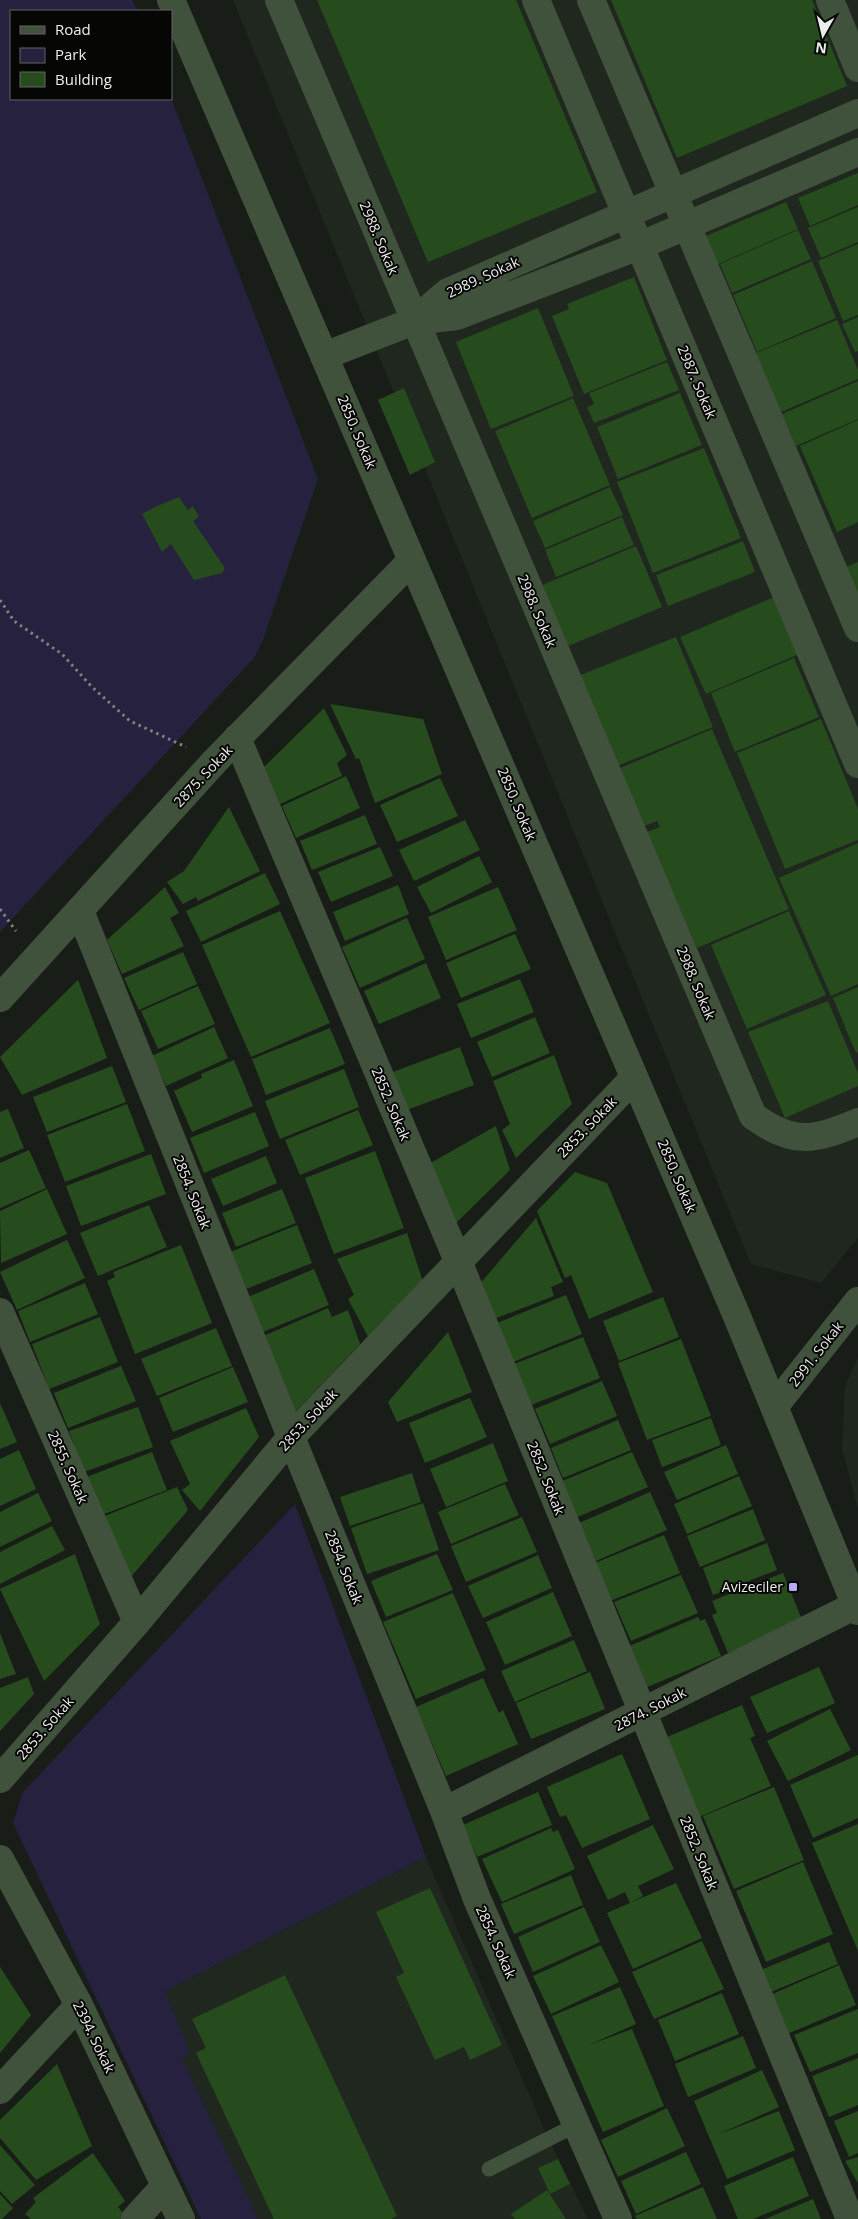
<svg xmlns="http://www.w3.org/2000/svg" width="858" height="2219" viewBox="0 0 858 2219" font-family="'Open Sans',sans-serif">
  <rect width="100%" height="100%" fill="#191d18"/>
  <path fill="#1f271e" d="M233,0H858V1238L821,1283L751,1264Z
    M858,1357V1509L842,1449L845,1386Z
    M426,1857L549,2140L588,2219H201L165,1991Z"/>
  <path fill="#25213f" d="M0,0H132L138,11H11V99L171,98L318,479L263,640L254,658L0,932Z
    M295,1504L426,1857L165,1991L190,2052L182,2058L258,2219H201L13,1823L23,1792Z"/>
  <path fill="#264c1e" d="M317,0H516L597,192L428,262Z
    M611,0H812L847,86L677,158Z
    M858,173V205L810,226L798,198Z
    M786,202L798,229L718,264L706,236Z
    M858,207V242L821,258L808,228Z
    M798,230L811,259L732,293L720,264Z
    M858,244V315L843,321L818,261Z
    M812,261L836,318L757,352L733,295Z
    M634,277L667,360L584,394L552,316L569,309L567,304Z
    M538,308L574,396L491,429L456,342Z
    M858,317V351L855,352L842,324Z
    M837,320L858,370V379L781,412L756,353Z
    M667,362L679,390L594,423L587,407L594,404L589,393Z
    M858,381V419L796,446L782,414Z
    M404,388L435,462L410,475L378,400Z
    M680,393L702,445L618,479L597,427Z
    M573,398L610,485L532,518L495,431Z
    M858,420V522L837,532L800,446Z
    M704,448L741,538L653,573L617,482Z
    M610,487L623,515L545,548L533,521Z
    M179,497L188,510L193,506L199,517L193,521L225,568L222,573L194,580L171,544L162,552L142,514L159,505Z
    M622,517L634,545L556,577L545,550Z
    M743,541L755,572L668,606L656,575Z
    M636,546L662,607L566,647L540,586Z
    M858,562V594L846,567Z
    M779,595L804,652L706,694L680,637Z
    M676,637L713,727L615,767L578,676Z
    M794,658L819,717L735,752L711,693Z
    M330,704L423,719L442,774L375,803L359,758L356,759Z
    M324,708L347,755L337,763L342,776L280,804L264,767Z
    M821,719L858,809V840L785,869L737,753Z
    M712,729L789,909L697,948L647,832L660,827L657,821L642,827L618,769Z
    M346,776L360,808L296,838L282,806Z
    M440,778L458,816L397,842L380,805Z
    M229,807L260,871L198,901L196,897L183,904L167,882L184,871Z
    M365,815L377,844L312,870L300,841Z
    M465,820L480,850L414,881L399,850Z
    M858,843V984L831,996L779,878Z
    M380,847L393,876L331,902L318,872Z
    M479,856L492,882L431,913L417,887Z
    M265,873L280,904L201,942L186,911Z
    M398,885L409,914L345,941L333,912Z
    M165,887L179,913L170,918L184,946L122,974L107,940Z
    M498,887L517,930L446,960L428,917Z
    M280,911L330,1023L251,1057L202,945Z
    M789,911L826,995L747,1029L711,945Z
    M407,918L425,959L360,988L342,947Z
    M515,934L531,969L461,998L446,963Z
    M183,952L197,984L139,1010L124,978Z
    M426,963L441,998L379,1024L364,991Z
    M520,979L534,1012L471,1038L457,1004Z
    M78,980L107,1058L22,1095L0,1057Z
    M198,986L215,1024L158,1049L141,1011Z
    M858,987V1052L856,1053L833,998Z
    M828,1001L858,1073V1086L785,1118L748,1032Z
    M535,1017L550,1053L492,1077L477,1042Z
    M214,1027L228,1058L166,1086L152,1056Z
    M330,1028L345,1064L266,1095L252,1059Z
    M460,1047L474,1085L404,1111L390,1073Z
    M554,1055L572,1104L516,1158L502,1130L510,1124L493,1081Z
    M234,1060L253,1106L192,1132L174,1091L202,1078L201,1074Z
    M112,1066L126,1102L47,1132L33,1097Z
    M344,1069L359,1107L280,1139L265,1101Z
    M127,1104L145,1151L65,1182L47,1135Z
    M8,1109L24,1148L0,1158V1112Z
    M358,1110L373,1145L300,1175L285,1140Z
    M255,1112L269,1146L204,1173L190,1138Z
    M496,1126L510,1170L452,1227L427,1165Z
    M29,1150L46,1188L0,1208V1163Z
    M375,1151L404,1228L334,1254L305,1178Z
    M151,1154L166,1194L81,1226L66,1186Z
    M266,1156L277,1183L223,1206L211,1179Z
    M575,1172L607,1183L653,1292L589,1319L571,1275L565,1278L537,1211Z
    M47,1189L67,1234L1,1263L0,1211Z
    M282,1189L296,1223L236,1247L222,1213Z
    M149,1205L167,1247L98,1276L80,1233Z
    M536,1218L563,1282L551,1287L554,1296L494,1319L478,1286Z
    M297,1225L312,1263L246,1289L230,1252Z
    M407,1233L424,1285L371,1342L348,1299L354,1295L337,1259Z
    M67,1240L85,1278L17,1310L0,1272Z
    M181,1245L212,1323L135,1354L107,1281L115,1277L113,1272Z
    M314,1269L329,1305L263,1332L248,1297Z
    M85,1283L98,1314L30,1342L18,1311Z
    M566,1295L582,1334L513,1362L497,1323Z
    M663,1297L679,1337L619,1361L603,1321Z
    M328,1308L332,1317L348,1310L360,1344L295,1412L261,1337Z
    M100,1317L118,1362L49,1389L32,1344Z
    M216,1328L232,1366L157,1396L141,1359Z
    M448,1332L472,1392L397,1422L388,1402Z
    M583,1337L600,1378L531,1405L514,1364Z
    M681,1339L711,1416L647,1440L618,1363Z
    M121,1366L136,1401L68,1428L54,1393Z
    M233,1367L248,1402L173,1432L159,1398Z
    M602,1381L617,1416L550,1444L535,1409Z
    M470,1398L487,1437L425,1463L409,1423Z
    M0,1403L17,1442L0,1449Z
    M138,1407L153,1447L84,1472L69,1431Z
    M246,1408L259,1437L200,1511L182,1490L190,1484L170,1441Z
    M711,1418L721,1445L662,1467L652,1440Z
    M618,1420L631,1450L563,1478L551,1448Z
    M493,1443L508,1481L446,1507L430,1469Z
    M726,1445L738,1474L677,1500L664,1472Z
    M19,1450L36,1489L0,1506V1459Z
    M152,1452L167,1490L99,1516L84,1478Z
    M632,1452L648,1487L575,1518L560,1482Z
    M412,1473L421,1502L350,1526L340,1497Z
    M739,1476L752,1506L687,1534L674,1504Z
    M505,1484L519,1515L451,1544L438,1512Z
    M177,1487L188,1510L124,1585L95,1520Z
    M650,1492L667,1530L596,1561L579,1523Z
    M38,1493L52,1521L0,1547V1512Z
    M423,1503L439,1550L367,1574L351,1528Z
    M753,1509L765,1540L700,1567L687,1536Z
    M522,1517L537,1552L466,1582L451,1546Z
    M52,1526L65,1550L0,1584V1552Z
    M664,1535L680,1573L610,1601L595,1563Z
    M767,1543L777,1570L713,1595L703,1568Z
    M75,1554L100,1624L44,1681L0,1589Z
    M437,1554L453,1590L386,1617L371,1581Z
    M538,1555L552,1588L483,1618L468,1586Z
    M783,1573L803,1622L728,1653L712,1615L717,1613L712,1601Z
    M681,1575L698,1613L631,1641L614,1602Z
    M553,1592L572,1636L505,1665L486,1622Z
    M453,1593L486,1670L416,1699L383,1622Z
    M698,1617L700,1621L705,1619L721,1656L645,1688L627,1647Z
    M0,1633L16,1674L0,1679Z
    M574,1640L587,1671L515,1702L501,1671Z
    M819,1667L835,1703L767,1733L750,1697Z
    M590,1672L605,1709L531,1739L516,1703Z
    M28,1677L34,1694L0,1731V1688Z
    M483,1678L499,1713L503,1710L518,1744L446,1776L416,1707Z
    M742,1705L755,1736L750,1738L771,1786L699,1817L665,1738Z
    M830,1709L851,1750L788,1781L767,1741Z
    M622,1754L650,1819L582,1848L566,1815L560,1817L547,1787Z
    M858,1755V1818L813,1838L790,1785Z
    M774,1787L804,1860L734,1889L703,1816Z
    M538,1792L552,1825L477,1857L463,1825Z
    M858,1824V1951L812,1843Z
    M653,1825L674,1869L638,1886L643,1896L630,1903L625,1892L608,1900L587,1856Z
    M551,1828L553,1832L558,1830L575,1869L502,1902L482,1859Z
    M803,1862L833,1934L766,1962L736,1891Z
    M571,1875L583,1905L514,1934L501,1904Z
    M676,1883L702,1938L633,1969L607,1913Z
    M430,1888L502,2045L470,2060L464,2047L435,2060L396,1977L404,1973L376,1912Z
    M584,1907L600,1942L533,1972L518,1937Z
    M702,1941L724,1989L654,2019L632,1972Z
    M829,1942L838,1964L771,1992L761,1970Z
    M601,1945L619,1982L551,2014L533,1976Z
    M839,1965L856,2005L787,2034L770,1995Z
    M0,1967L31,2015L0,2053Z
    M285,1975L397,2216L391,2219H274L196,2053L206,2048L192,2019Z
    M620,1987L636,2024L589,2045L632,2029L664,2106L603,2132L552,2016Z
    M722,1993L739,2034L675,2061L658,2020Z
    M858,2009V2053L810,2072L794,2035Z
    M743,2036L756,2068L688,2097L675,2064Z
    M858,2058V2105L829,2117L812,2076Z
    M57,2064L92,2146L36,2180L0,2138V2120Z
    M762,2070L779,2107L717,2135L779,2111L795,2150L727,2179L694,2101Z
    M667,2108L685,2146L618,2177L601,2140Z
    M858,2111V2153L849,2157L834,2121Z
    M0,2145L35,2185L12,2204L0,2191Z
    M686,2152L701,2184L636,2214L621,2181Z
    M93,2153L125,2201L118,2207L125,2215L121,2219H31L25,2214L36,2202L33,2198Z
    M793,2157L809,2196L753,2219H738L724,2186Z
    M858,2157V2183L845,2161Z
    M558,2159L570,2184L550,2194L538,2168Z
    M703,2187L717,2219H637L635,2216Z
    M547,2190L566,2219H515L511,2214Z
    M0,2194L13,2208L2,2219H0Z
    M813,2199L821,2219H765Z"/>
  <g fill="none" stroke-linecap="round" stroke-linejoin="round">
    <path stroke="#7e827e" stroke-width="3" stroke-dasharray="2.5 4" stroke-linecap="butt" d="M0,600L14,621L62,654L92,687L130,721L186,747
      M0,909L16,931"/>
    <path stroke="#40513c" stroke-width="15" d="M489,2169L576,2125"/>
    <path stroke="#40513c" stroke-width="28" d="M279,0L753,1116C793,1145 814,1141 858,1122
      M536,0L858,764
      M591,0L858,628
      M830,0L858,68
      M414,321L448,292L858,113
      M324,356L414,321L457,316L639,246L858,152
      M237,738L458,1261L850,2219
      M80,911L291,1437L444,1811L477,1899L618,2219
      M0,1312L137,1622
      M774,1407L858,1301
      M0,1779L137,1622L291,1437L634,1078
      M444,1811L856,1605
      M0,1859L79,2005L181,2219
      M0,2090L79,2005
      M135,2219L165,2186"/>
    <path stroke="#40513c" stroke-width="28" d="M171,0L736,1314L858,1611
      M0,998L215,761L412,560"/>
  </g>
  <rect fill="#b4acf9" stroke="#060705" stroke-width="2" x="788" y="1582" width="10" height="10" rx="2.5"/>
  <g text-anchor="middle" stroke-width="4" stroke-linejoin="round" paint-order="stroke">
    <g font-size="14" fill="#ebeeeb" stroke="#060705">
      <text transform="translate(379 238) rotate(67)" y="5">2988. Sokak</text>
      <text transform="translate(483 277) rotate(-25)" y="5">2989. Sokak</text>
      <text transform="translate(697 382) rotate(67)" y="5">2987. Sokak</text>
      <text transform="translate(357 432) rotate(67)" y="5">2850. Sokak</text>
      <text transform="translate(537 611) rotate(67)" y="5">2988. Sokak</text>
      <text transform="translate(203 776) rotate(-47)" y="5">2875. Sokak</text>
      <text transform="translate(517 804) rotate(67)" y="5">2850. Sokak</text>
      <text transform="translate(696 983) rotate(67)" y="5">2988. Sokak</text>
      <text transform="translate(391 1104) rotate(67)" y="5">2852. Sokak</text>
      <text transform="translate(587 1127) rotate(-46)" y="5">2853. Sokak</text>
      <text transform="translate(677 1176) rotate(67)" y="5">2850. Sokak</text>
      <text transform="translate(192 1192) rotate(68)" y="5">2854. Sokak</text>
      <text transform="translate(816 1354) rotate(-52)" y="5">2991. Sokak</text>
      <text transform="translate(308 1420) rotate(-47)" y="5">2853. Sokak</text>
      <text transform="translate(68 1467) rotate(66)" y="5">2855. Sokak</text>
      <text transform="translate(546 1478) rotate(68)" y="5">2852. Sokak</text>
      <text transform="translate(344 1567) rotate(68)" y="5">2854. Sokak</text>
      <text transform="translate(650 1709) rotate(-27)" y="5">2874. Sokak</text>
      <text transform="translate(45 1728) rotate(-49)" y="5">2853. Sokak</text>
      <text transform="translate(699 1853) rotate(68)" y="5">2852. Sokak</text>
      <text transform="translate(496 1942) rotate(66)" y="5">2854. Sokak</text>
      <text transform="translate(94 2037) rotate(64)" y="5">2394. Sokak</text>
    </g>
    <g font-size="14" fill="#ebeeeb" stroke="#060705" text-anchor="end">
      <text x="783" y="1592">Avizeciler</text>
    </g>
  </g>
  <rect x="10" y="10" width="162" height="90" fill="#060705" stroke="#626361"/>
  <rect x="20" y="26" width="25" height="8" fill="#40513c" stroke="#626361"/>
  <text x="55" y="35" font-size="15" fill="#ebeeeb">Road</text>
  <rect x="20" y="48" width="25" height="15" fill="#25213f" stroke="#626361"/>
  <text x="55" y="60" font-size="15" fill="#ebeeeb">Park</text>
  <rect x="20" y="72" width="25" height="15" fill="#264c1e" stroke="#626361"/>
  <text x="55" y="85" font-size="15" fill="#ebeeeb">Building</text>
  <g transform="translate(823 35) rotate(188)" stroke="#060705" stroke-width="4" paint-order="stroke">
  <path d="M0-4L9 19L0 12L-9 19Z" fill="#ebeeeb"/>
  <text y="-8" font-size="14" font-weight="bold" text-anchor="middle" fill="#ebeeeb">N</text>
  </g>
</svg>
